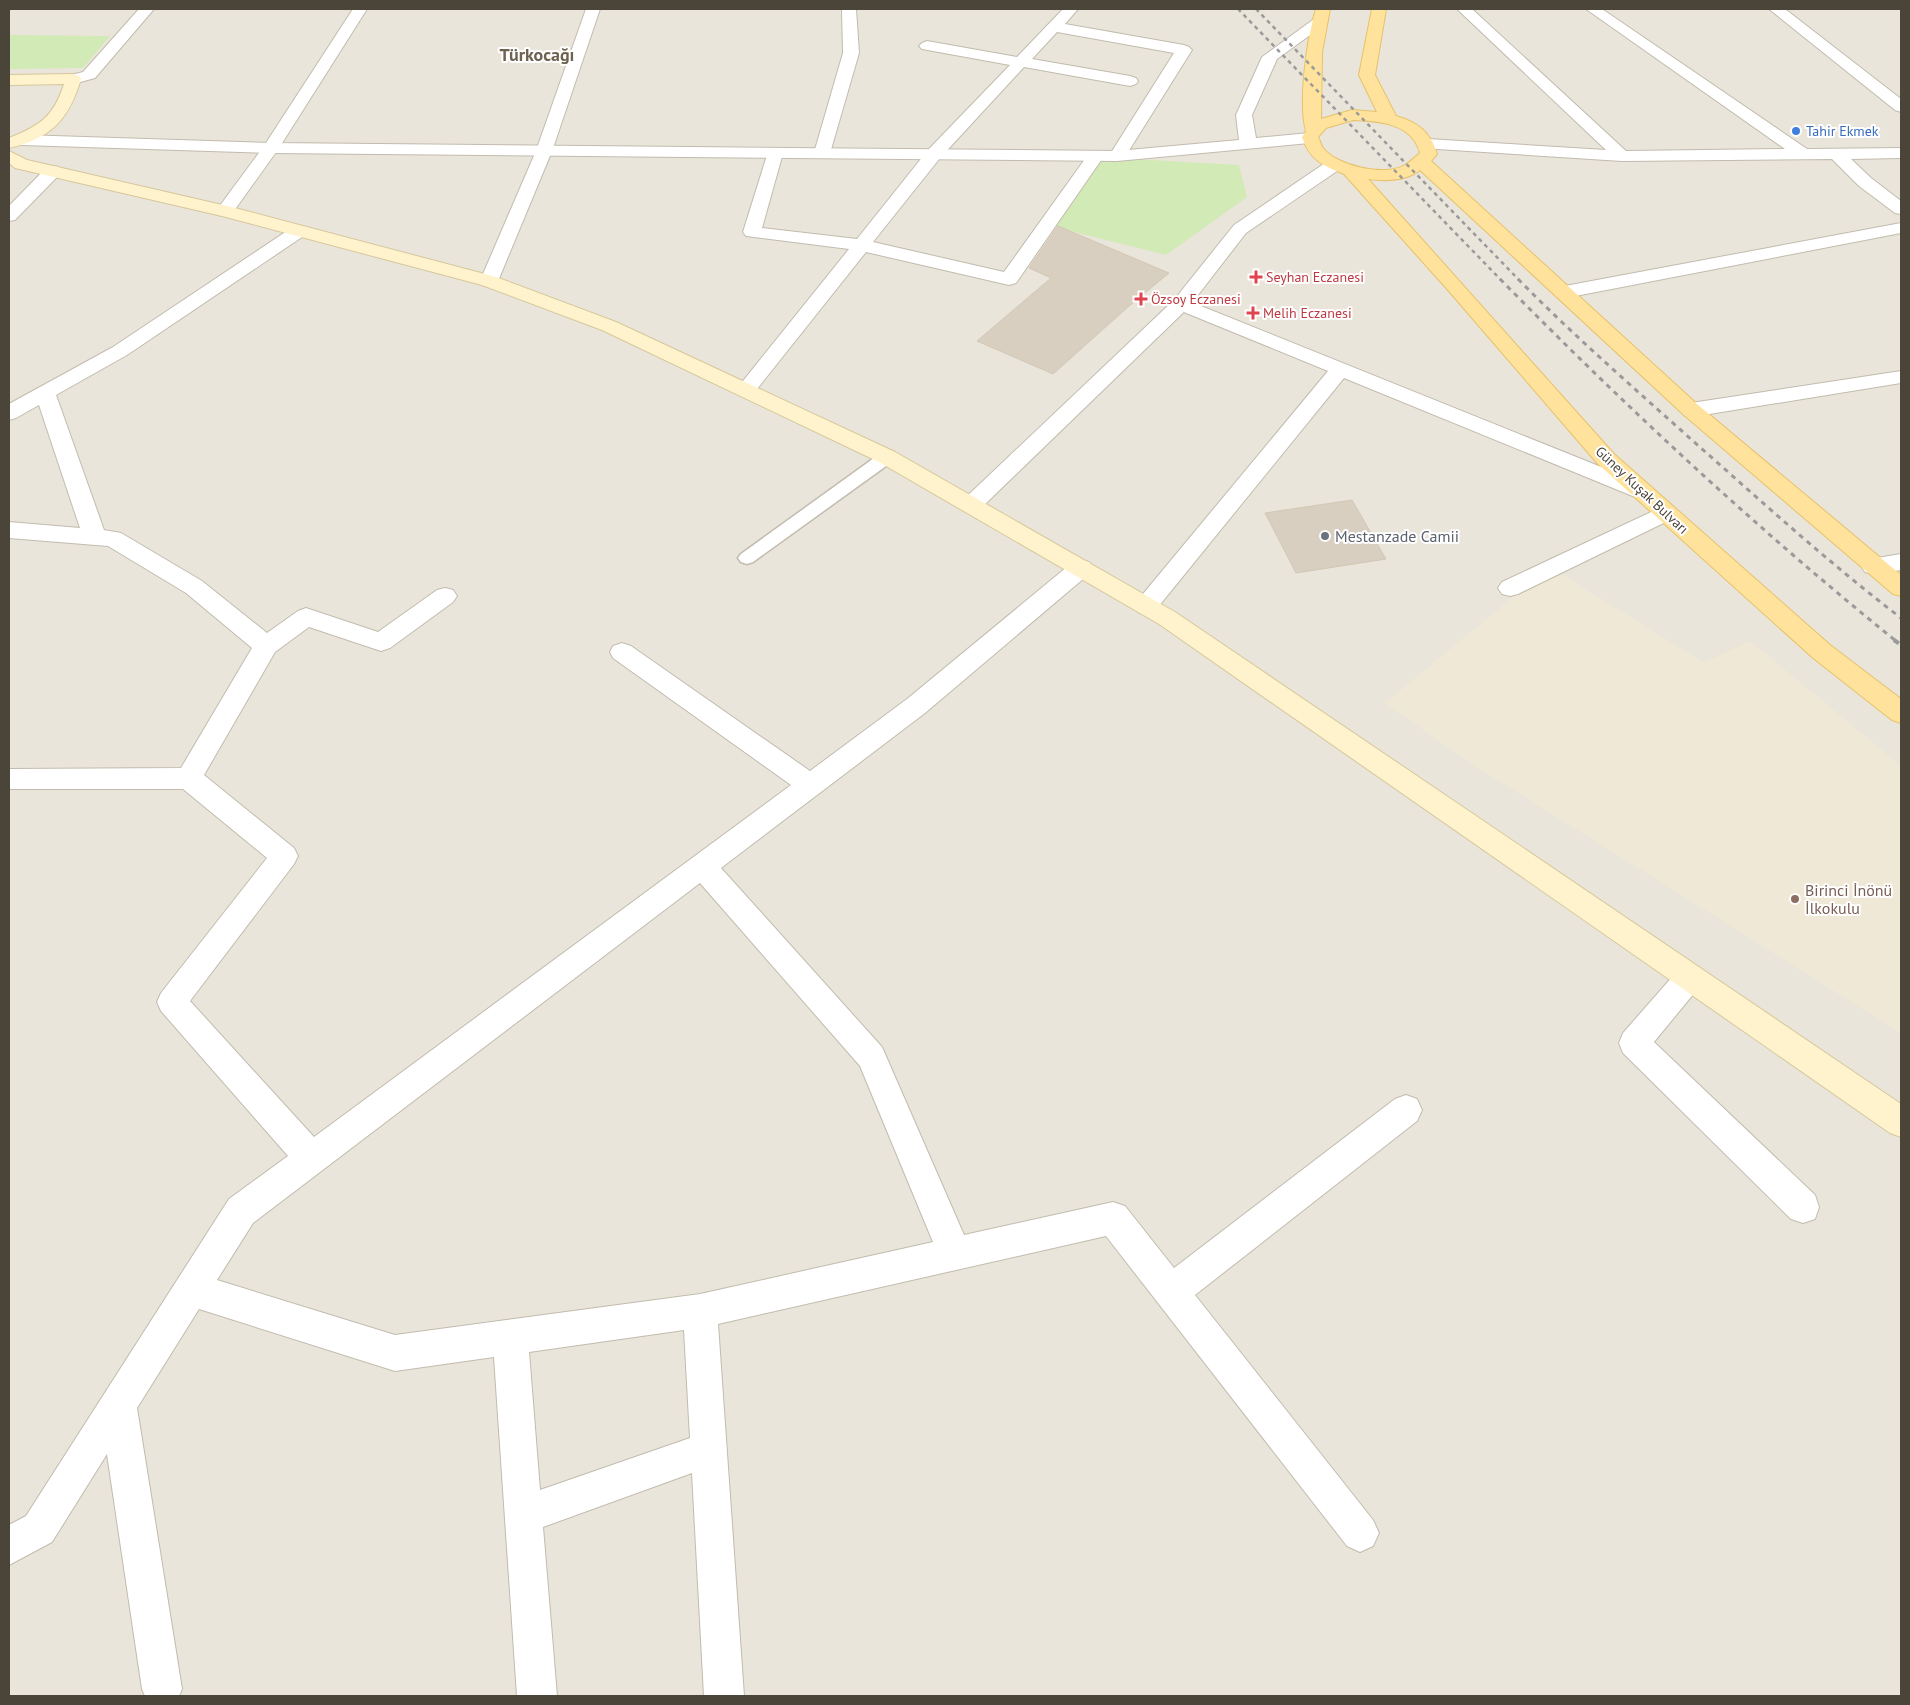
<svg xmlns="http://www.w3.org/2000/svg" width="1910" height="1705" viewBox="0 0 1910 1705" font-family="'PT Sans',sans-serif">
  <rect width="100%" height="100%" fill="#f6f3ec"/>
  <path fill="#eae5da" d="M9,9H1901V1696H9Z"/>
  <path fill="#efe8d6" d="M1550,567L1704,663L1750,641L1901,766V1033L1469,762L1385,703Z"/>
  <path fill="#d2eab5" d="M9,35L110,36L83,68L9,69Z
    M1099,157L1239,165L1247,197L1166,255L1054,227Z"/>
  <path fill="#d8cfc1" stroke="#d3c7b4" d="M1058,226L1169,273L1128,307L1053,374L977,341L1051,278L1029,268Z
    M1352,500L1386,559L1296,573L1265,513Z"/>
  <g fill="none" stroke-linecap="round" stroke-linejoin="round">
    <defs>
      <path id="service" d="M887,452L893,453L895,457L893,461L753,562L747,564L741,562L738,558L741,554L881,453Z"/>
      <path id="minor" d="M139,9H154L95,78L73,84L67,82L65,79L67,76L83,72Z
        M353,9H367L279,148L231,215L225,216L219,215L216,211L264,146Z
        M586,9H600L552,151L498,281L496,285L489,287L482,285L480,281L536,151Z
        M842,9H856L859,53L830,153L828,157H816L814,153L843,53Z
        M1063,9H1078L1065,24L1184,45L1189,47L1192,50L1123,160H1111L1109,156L1174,53L1057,32L1032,59L1130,76L1136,78L1138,81L1136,84L1130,86L1024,67L940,158L873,242L1004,272L1090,152H1102L1104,156L1016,283L1009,285L866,252L753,394L746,396L739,394L736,390L739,386L849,249L746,236L743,232L769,149H781L783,153L762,228L857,239L928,150L1010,65L922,49L919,46L922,43L927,41L1017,57Z
        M1457,9H1472L1626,151L1785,149L1586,9H1602L1807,149L1901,148V158L1851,159L1871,178L1901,201V214L1895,213L1859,186L1832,159L1622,161L1422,148L1420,144L1422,140L1428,139L1606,150Z
        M1769,9H1785L1901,99V112L1895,110Z
        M53,166L59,167L62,171L59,175L15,220L9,221V206L47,167Z
        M1901,223V233L1565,298L1558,296L1555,292L1558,288L1565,286Z
        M299,226L305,227L308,231L305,235L127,355L56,395L104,530L121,533L202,581L267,633L298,611L306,608L378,632L437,590L445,588L453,590L457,596L453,602L390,648L381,651L309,627L275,652L204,775L294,848L298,856L294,864L190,1001L314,1137L791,785L613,658L610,652L613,646L622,643L631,646L810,771L907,699L1073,562L1081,560L1089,562L1093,568L1089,574L925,713L721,868L882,1047L964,1235L1113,1202L1125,1206L1174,1268L1395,1099L1406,1095L1417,1099L1422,1110L1417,1121L1195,1295L1373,1520L1379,1533L1373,1546L1360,1552L1347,1546L1106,1236L718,1324L744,1696H704L692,1473L543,1527L557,1696H517L494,1357L395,1371L199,1309L137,1408L182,1689L179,1696H145L142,1689L107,1454L52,1542L9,1565V1525L26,1516L229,1199L288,1156L161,1011L157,1002L161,993L267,858L183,789H9V769L181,768L252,648L186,593L108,546L9,538V522L80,528L39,405L16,418L9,420V404L113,347L293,227ZM700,883L860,1066L933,1242L700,1294L395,1335L217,1280L253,1223ZM684,1330L690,1438L540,1490L529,1352Z
        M1181,298L1651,487L1654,492L1651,497L1643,499L1635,497L1344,378L1154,612L1146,615L1138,612L1134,606L1138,600L1328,371L1174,308L1171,304L1174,300Z
        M1901,371V383L1691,417L1684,415L1681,410L1684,405L1691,403Z
        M1666,505L1674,508L1677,513L1674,518L1518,594L1510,596L1502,594L1498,588L1502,582Z
        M1901,554V570L1873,574L1865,572L1861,566L1865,560Z
        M1690,964L1700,968L1705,977L1700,986L1654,1042L1815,1195L1819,1207L1815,1219L1803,1223L1791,1219L1623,1053L1619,1043L1623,1033L1680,968Z"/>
      <path id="tertiary" d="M1319,18L1324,19L1326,22L1324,25L1277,59L1252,115L1256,138L1309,133L1315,134L1317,138L1315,142L1309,143L1117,161L271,153L22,145L16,144L14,140L16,136L22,135L271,143L1117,151L1239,140L1236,115L1262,57L1314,19Z
        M1334,160L1340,161L1343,165L1340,169L1246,233L1188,308L979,510L971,512L963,510L960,505L963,500L1174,300L1234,225L1328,161Z"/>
      <path id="secondary" d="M73,74L79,76L81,79C69,119 51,139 9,148V138C40,126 54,116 64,84L9,85V75Z
        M9,151L27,160L231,207L496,277L616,322L895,452L1175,612L1901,1104V1137L1890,1133L1159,624L879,462L602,330L482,285L222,216L15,168L9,163Z"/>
      <path id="primary" d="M1316,9H1330L1322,52L1321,119L1352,110L1377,112L1359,75L1372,9H1386L1375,75L1396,116C1417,122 1431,132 1437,154L1431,161L1698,405L1901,575V596L1893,594L1684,415L1420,170C1407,181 1384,181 1368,179L1614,454L1830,645L1901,699V723L1892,720L1812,657L1598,464L1448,290L1344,174C1322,165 1310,160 1302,137L1306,131C1298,104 1307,37 1316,9ZM1353,120C1379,121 1412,123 1420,153C1415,157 1410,162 1405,165C1385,177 1337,166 1323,148C1321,146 1320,140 1318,137L1326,128Z"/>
    </defs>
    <use href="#service" stroke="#c2bbae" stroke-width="3"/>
    <use href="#minor" stroke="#c2bbae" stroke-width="2"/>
    <use href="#tertiary" stroke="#c2bbae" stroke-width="2"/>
    <use href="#secondary" stroke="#d6c79b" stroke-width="2"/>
    <use href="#primary" stroke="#e6c16a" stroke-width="2"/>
    <use href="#service" fill="#fff" fill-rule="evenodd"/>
    <use href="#minor" fill="#fff" fill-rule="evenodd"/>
    <use href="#tertiary" fill="#fff" fill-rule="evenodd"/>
    <use href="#secondary" fill="#fff3cd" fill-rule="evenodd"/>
    <use href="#primary" fill="#ffe39c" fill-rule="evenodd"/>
    <path stroke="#9a9a9a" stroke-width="2.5" stroke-dasharray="4 4" stroke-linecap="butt" d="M1238,9L1501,280
      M1256,9L1519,280"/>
    <path stroke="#9a9a9a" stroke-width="3" stroke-dasharray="5 5" stroke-linecap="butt" d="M1500,279C1626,407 1756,528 1896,641
      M1518,279C1574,336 1634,388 1693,441C1761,501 1829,563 1901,618"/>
    <path stroke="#9a9a9a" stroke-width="4" stroke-dasharray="6 6" stroke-linecap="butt" d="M1894,640L1901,645"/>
  </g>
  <circle fill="#3f7fe0" stroke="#fff" stroke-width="2" cx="1796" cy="131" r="5"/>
  <g fill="#e0444e" stroke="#fff" stroke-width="2">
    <path d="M1253.5 269.5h5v5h5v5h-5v5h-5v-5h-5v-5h5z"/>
    <path d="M1138.5 291.5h5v5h5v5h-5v5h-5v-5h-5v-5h5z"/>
    <path d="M1250.5 305.5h5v5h5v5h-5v5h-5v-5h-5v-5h5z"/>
  </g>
  <circle fill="#6b7280" stroke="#fff" stroke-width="2" cx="1325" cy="536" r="5"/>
  <circle fill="#8d6e63" stroke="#fff" stroke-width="2" cx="1795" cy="899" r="5"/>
  <g text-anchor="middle" stroke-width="4" stroke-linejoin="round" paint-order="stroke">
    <g font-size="14" fill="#366cbe" stroke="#fff" text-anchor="start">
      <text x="1806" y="136">Tahir Ekmek</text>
    </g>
    <g font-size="14" fill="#be3a42" stroke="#fff" text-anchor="start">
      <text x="1266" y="282">Seyhan Eczanesi</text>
      <text x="1151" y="304">Özsoy Eczanesi</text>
      <text x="1263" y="318">Melih Eczanesi</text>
    </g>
    <g font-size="14" fill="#4b4439" stroke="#fff">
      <text transform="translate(1642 490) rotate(43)" y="5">Güney Kuşak Bulvarı</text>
    </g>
    <g font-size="16" fill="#5b616d" stroke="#fff" text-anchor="start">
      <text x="1335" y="542">Mestanzade Camii</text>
    </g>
    <g font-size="16" fill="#785e54" stroke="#fff" text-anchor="start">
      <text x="1805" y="896">Birinci İnönü<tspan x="1805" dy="18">İlkokulu</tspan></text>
    </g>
    <g font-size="18" font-weight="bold" fill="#6e6250" stroke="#fff">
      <text x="537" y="61">Türkocağı</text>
    </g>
  </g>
  <rect width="1910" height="1705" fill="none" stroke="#4b4439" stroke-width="20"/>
</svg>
